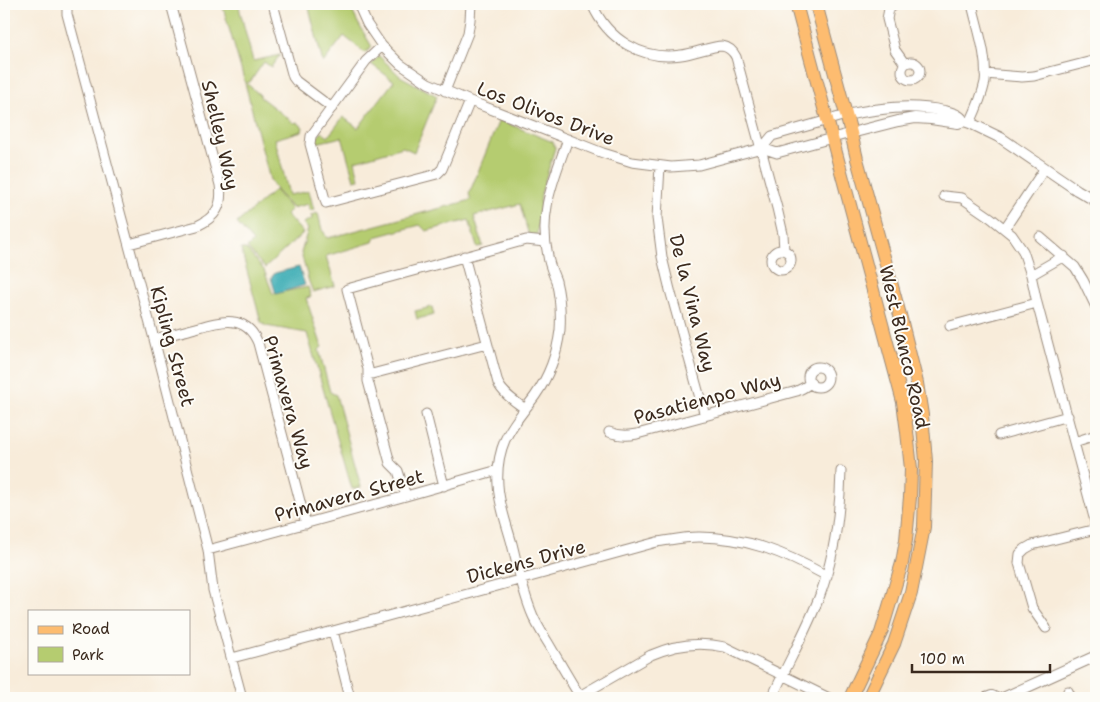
<svg xmlns="http://www.w3.org/2000/svg" width="1100" height="702" viewBox="0 0 1100 702" font-family="'Shantell Sans',sans-serif">
  <rect width="100%" height="100%" fill="#fdfcf7"/>
  <filter id="ink" filterUnits="userSpaceOnUse"><feTurbulence type="fractalNoise" baseFrequency=".02" numOctaves="2"/><feDisplacementMap in="SourceGraphic" scale="10" xChannelSelector="R" yChannelSelector="G"/><feConvolveMatrix kernelMatrix="1 2 1 2 8 2 1 2 1" color-interpolation-filters="sRGB"/></filter>
  <filter id="wash" filterUnits="userSpaceOnUse"><feTurbulence type="fractalNoise" baseFrequency=".0096" numOctaves="4" result="noise"/><feDisplacementMap in="SourceGraphic" scale="20" xChannelSelector="R" yChannelSelector="G"/><feGaussianBlur stdDeviation="1.12" result="paint"/><feColorMatrix in="noise" values="0 0 0 0 0 0 0 0 0 0 0 0 0 0 0 0 0 1.4 0 .05"/><feComposite in="paint" operator="in"/></filter>
  <g filter="url(#wash)">
    <rect width="100%" height="100%" fill="#f8ecda"/>
    <path fill="#b5cc70" stroke="#787b47" d="M222,4H239L240,11L253,61L280,55L271,67L264,62L250,82L246,83L260,95V97L294,123L297,122L303,127L302,131L275,139L289,195L309,191L314,210H310L308,204L292,208L276,190L270,180L245,83Z
      M308,4H349L358,23L372,47L365,53L344,36L323,63Z
      M379,56L400,76L437,96L414,152L403,147L355,161L359,179L354,180L342,137L316,143L315,139L322,132L328,137L343,117L358,128L394,81L371,64Z
      M499,120L553,142L555,148L541,194L537,235L529,236L520,204L474,216L483,246L477,247L469,220L426,231L420,225L375,237L373,242L326,256L335,286L313,292L309,282L301,253L308,229L303,223L312,219L311,215L318,213L322,230L324,232L326,237L328,238L471,200L469,194Z
      M275,190L291,209L286,214L303,233L265,268L247,248L253,242L237,223Z
      M241,249H246L264,270L273,294L308,287L311,297L306,298L322,347L319,350L330,392L336,395L361,487L352,489L307,333L266,326L261,322Z
      M432,307L434,315L417,319L415,311Z"/>
    <path fill="#3cadb5" stroke="#3c6c6a" d="M299,267L305,285L276,294L271,278L275,273Z"/>
  </g>
  <g filter="url(#ink)">
    <g fill="none" stroke-linecap="round" stroke-linejoin="round">
      <defs>
        <path id="minor" d="M67,4V14L154,339L208,550L213,590L242,698
          M273,4L293,77L296,81L332,108
          M358,4L367,24L382,46L400,64L428,83L470,101L603,153L632,162L671,167L699,165L762,148L772,136L846,115
          M592,4C607,39 642,61 681,55C693,54 711,46 722,46C729,47 733,51 736,57L777,208L783,234L784,250
          M896,4L889,9L887,19L895,50L905,64
          M382,46L366,61L311,136L310,144L326,203L437,174L442,169L470,101
          M902 71a9 9 0 1 1 18 0a9 9 0 1 1-18 0Z
          M985,74L1022,77L1034,76L1096,60
          M445,91L468,33L470,20L471,4
          M970,123C976,110 982,96 985,82C988,57 977,27 972,4
          M568,139C554,179 538,213 548,256C549,265 553,273 556,281C560,297 561,314 560,330C557,355 549,376 535,396C524,411 512,424 505,440C499,454 497,470 498,485C499,505 507,525 512,544C518,568 523,593 533,616C538,627 544,636 550,646C560,663 570,681 581,698
          M762,148L777,153L851,133
          M660,166L657,218L662,257L670,290L705,416
          M944,196L962,198L991,218L1012,235L1023,251L1031,275L1037,303L1096,525
          M1005,228L1045,168
          M1040,237L1075,267L1083,280L1096,307
          M129,244L197,226C216,217 223,206 220,185L171,4
          M771 260a10 10 0 1 1 20 0a10 10 0 1 1-20 0Z
          M464,256L498,383C503,394 515,401 525,409
          M1031,275L1064,256
          M950,326L1037,303
          M154,339C168,335 182,332 196,328C220,321 246,313 258,343L306,524
          M808 377a10 10 0 1 1 20 0a10 10 0 1 1-20 0Z
          M368,375L487,344
          M426,414L444,486
          M609,432C619,436 627,436 637,434L797,391L803,388L811,383
          M999,435L1068,416
          M1074,442L1096,435
          M406,496L398,471L390,463L368,381V369L347,289L526,240L545,242
          M208,550L406,496L498,470
          M1046,628L1032,608L1019,563L1020,554L1025,549L1032,545L1096,529
          M333,631L350,698
          M232,658L333,631L657,542C671,540 685,537 699,537C747,537 785,553 827,576
          M1068,691L1071,698
          M576,698L651,655C676,644 699,641 725,647L829,698
          M772,698C787,664 807,630 820,595C835,555 840,514 841,471"/>
        <path id="tertiary" d="M846,115C879,108 911,104 944,111C952,113 959,114 964,121
          M851,133L898,121L915,118L931,119L958,123L964,121L970,123L1001,138L1077,190L1096,201
          M986,698L992,696L996,698
          M1003,698L1096,656"/>
        <path id="primary" d="M796,4L903,402L907,432L911,469L910,497L906,540L902,563L881,633L850,698
          M816,4L851,133L857,159L900,315L917,383L922,415L926,461L924,527L911,593L894,644L868,698"/>
      </defs>
      <use href="#minor" stroke="#9a8b7c" stroke-width="11"/>
      <use href="#tertiary" stroke="#9a8b7c" stroke-width="12"/>
      <use href="#primary" stroke="#9a8b7c" stroke-width="14"/>
      <use href="#minor" stroke="#fff" stroke-width="9"/>
      <use href="#tertiary" stroke="#fff" stroke-width="10"/>
      <use href="#primary" stroke="#fdbc70" stroke-width="12"/>
    </g>
  </g>
  <g text-anchor="middle" stroke-width="4" stroke-linejoin="round" paint-order="stroke">
    <g font-size="19" fill="#3b2a1e" stroke="#fdfcf7">
      <text transform="translate(546 113) rotate(21)" y="7">Los Olivos Drive</text>
      <text transform="translate(221 135) rotate(77)" y="7">Shelley Way</text>
      <text transform="translate(693 303) rotate(76)" y="7">De la Vina Way</text>
      <text transform="translate(173 346) rotate(75)" y="7">Kipling Street</text>
      <text transform="translate(905 347) rotate(77)" y="7">West Blanco Road</text>
      <text transform="translate(707 398) rotate(-15)" y="7">Pasatiempo Way</text>
      <text transform="translate(289 402) rotate(74)" y="7">Primavera Way</text>
      <text transform="translate(349 495) rotate(-15)" y="7">Primavera Street</text>
      <text transform="translate(526 561) rotate(-15)" y="7">Dickens Drive</text>
    </g>
  </g>
  <rect width="1100" height="702" fill="none" stroke="#fdfcf7" stroke-width="20"/>
  <rect x="28" y="610" width="162" height="65" fill="#fdfcf7" stroke="#afa8a0"/>
  <rect x="38" y="626" width="25" height="8" fill="#fdbc70" stroke="#afa8a0"/>
  <text x="72" y="634" font-size="15" fill="#3b2a1e">Road</text>
  <rect x="38" y="647" width="25" height="15" fill="#b5cc70" stroke="#afa8a0"/>
  <text x="72" y="660" font-size="15" fill="#3b2a1e">Park</text>
  <path d="M912 664v8h138v-8" fill="none" stroke="#3b2a1e" stroke-width="2.5"/>
  <text x="920" y="664" font-size="15" fill="#3b2a1e" stroke="#fdfcf7" stroke-width="4" paint-order="stroke">100 m</text>
</svg>
